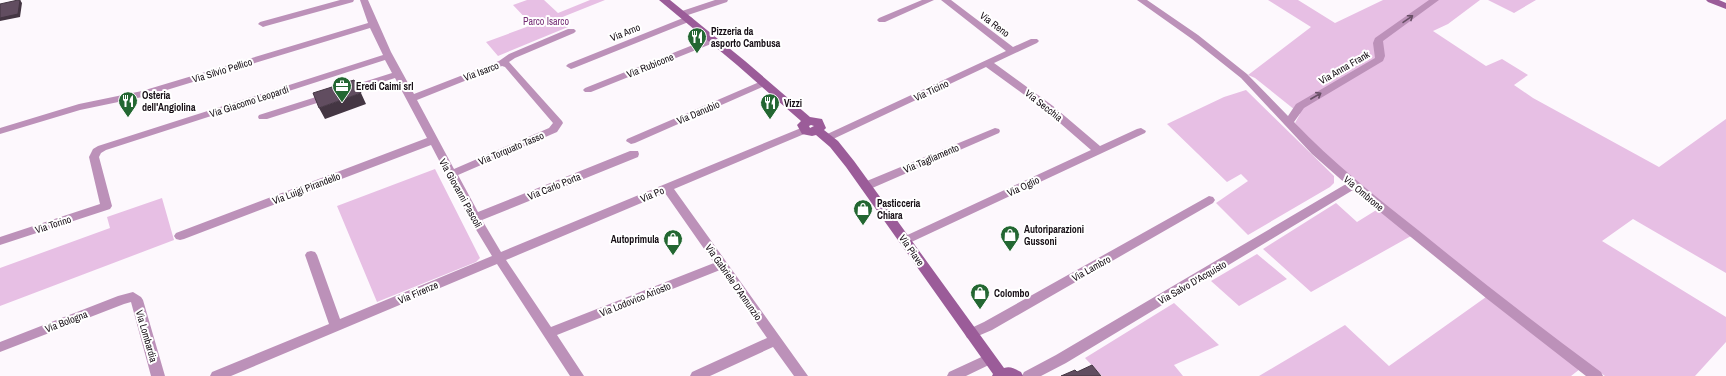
<svg xmlns="http://www.w3.org/2000/svg" width="1726" height="376" viewBox="0 0 1726 376" font-family="'Archivo Narrow',sans-serif">
  <rect width="100%" height="100%" fill="#fdf8fd"/>
  <path fill="#e7bfe4" d="M527,0H544L558,13L590,0H605L560,18L568,27L498,56L486,42L532,25L513,5Z
    M1268,0H1298L1335,23L1383,0H1480L1448,24L1433,31L1486,66L1502,59L1528,75L1514,85L1533,98L1659,167L1726,119V273L1633,219L1602,241L1726,317V342L1695,376H1605L1493,294L1318,149L1295,123L1300,114L1255,78L1248,75L1311,27Z
    M1488,0H1536L1514,13Z
    M1246,90L1334,176V183L1330,187L1248,235L1216,203L1248,181L1241,174L1227,182L1167,124L1224,97Z
    M435,169L480,258L476,262L377,302L337,206Z
    M162,198L174,240L0,306V268L110,228L107,217Z
    M1336,203L1357,222L1378,209L1411,236L1311,292L1263,249Z
    M1257,254L1287,279L1239,306L1211,281Z
    M1486,297L1580,369L1571,376H1259L1345,325L1389,366Z
    M1174,303L1219,345L1174,365L1183,376H1102L1085,358Z"/>
  <g fill="none" stroke-linecap="round" stroke-linejoin="round">
    <path fill="#bc91b9" fill-rule="evenodd" d="M340,0H354L353,2L266,26L263,27L258,24L260,22Z
      M360,0H368L391,52L414,94L499,61L509,54L568,29H574L576,31L574,33L515,58L509,62L562,121L563,123L557,132L458,175L478,212L630,151H638L639,154L638,157L482,220L501,252L801,128H809L810,130L809,132L674,189L808,376H794L773,347L710,376H690L692,372L767,338L720,270L557,335L584,376H570L497,264L231,376H210L212,372L329,324L305,255L307,252L311,251L315,252L317,255L340,319L492,256L469,218L431,145L184,239L180,240L176,239L174,236L176,233L427,138L395,78L267,119H259L258,117L259,115L392,73L385,60L106,150L101,153L99,157L112,206L110,209L0,245V237L100,204L89,157L93,149L98,146L383,55L370,28L147,96L80,110L0,134V128L79,104L142,91L368,23ZM502,66L505,67L553,123L549,128L454,169L417,100ZM665,193L714,263L551,327L506,260Z
      M715,0H728L727,2L685,16H679L678,14L679,12Z
      M922,0H934L885,22H879L877,20L879,18Z
      M941,0H951L1013,47L1031,39H1037L1039,41L1037,43L994,63L1053,106L1100,146L1137,129L1141,128L1146,131L1145,133L905,245L901,244L899,241L901,238L1091,150L1045,110L986,67L831,140H823L822,138L823,136L1006,51Z
      M1137,0H1147L1198,35L1247,74L1288,116L1296,104L1375,58L1373,43L1375,38L1429,0H1439L1383,41L1385,56L1383,61L1304,108L1294,122C1332,162 1375,196 1418,230C1478,279 1539,326 1601,372L1603,376H1586L1486,298L1353,190L1066,363L1041,376H1022L1024,372L1056,355L1346,184L1312,154L1241,78L1192,39Z
      M688,16L691,17L693,19L691,21L574,68L571,69L566,66L568,64Z
      M713,37L718,40L716,42L591,92H585L583,90L585,88Z
      M764,80L767,81L769,83L767,85L635,143L631,144L626,141L627,139Z
      M995,128L999,129L1000,131L999,133L870,189H862L861,186L862,183Z
      M1209,196L1213,197L1215,200L1213,203L992,330L971,339L967,338L965,334L967,330L984,322Z
      M133,292L141,297L143,300L165,376H151L131,302L124,304L0,352V342L118,296Z
      M988,354L993,355L995,359L993,363L966,376H947L949,372Z"/>
    <path fill="#9b5c99" fill-rule="evenodd" d="M659,0H670L745,61L810,117L822,119L826,128L824,130L838,141L854,161L1004,368C1011,366 1015,369 1021,372L1023,376H992L993,374L846,167L830,147L816,135L812,136L802,134L797,125L801,121L737,65ZM811,125L814,126L810,128L809,126Z
      M1706,0H1719L1726,3V9L1708,2Z"/>
  </g>
  <path fill="#443643" d="M20,0L22,3L20,17L0,21V18Z
    M361,93L366,104L325,119L319,108Z"/>
  <path fill="#614d60" stroke="#443643" d="M18,0H20L18,14L0,18V4Z
    M354,80L361,93L319,108L313,93Z
    M1092,365L1101,376H1061L1075,370L1077,372Z"/>
  <defs><path id="oneway-shaft" d="M-6 0H5M1.5-3L5.5 0L1.5 3" fill="none" stroke-width="1.6" stroke-linecap="round" stroke-linejoin="round"/></defs>
  <g stroke="#684f66">
    <use href="#oneway-shaft" transform="translate(1408 19) rotate(-35)"/>
    <use href="#oneway-shaft" transform="translate(1316 96) rotate(-30)"/>
  </g>
  <defs>
    <symbol id="restaurant-pin" viewBox="-11 -11 22 30"><path d="M0 17L-7.5 6A9.5 9.5 0 1 1 7.5 6Z" fill="#236732" stroke="#fff"/><path d="M-5-6h1v4h1v-4h1v4h1v-4h1v5L-1.5 .5V6h-2V.5L-5-1ZM5-6V6H3V1.5H1.5Q1.5-4 5-6Z" fill="#fff"/></symbol>
    <symbol id="office-pin" viewBox="-11 -11 22 30"><path d="M0 17L-7.5 6A9.5 9.5 0 1 1 7.5 6Z" fill="#236732" stroke="#fff"/><path d="M-6-3h4V-5.5h4V-3h4V5H-6ZM-1-4.5V-3h2v-1.5ZM-6 0V1H6V0Z" fill="#fff"/></symbol>
    <symbol id="shop-pin" viewBox="-11 -11 22 30"><path d="M0 17L-7.5 6A9.5 9.5 0 1 1 7.5 6Z" fill="#236732" stroke="#fff"/><path d="M-5-2.5h2.3a2.7 3.5 0 0 1 5.4 0H5L5.5 6h-11ZM-1.5-2.5h3a1.5 2.3 0 0 0-3 0Z" fill="#fff"/></symbol>
  </defs>
  <g fill-rule="evenodd">
    <use href="#restaurant-pin" x="686" y="26" width="22" height="30"/>
    <use href="#office-pin" x="331" y="75" width="22" height="30"/>
    <use href="#restaurant-pin" x="117" y="90" width="22" height="30"/>
    <use href="#restaurant-pin" x="759" y="92" width="22" height="30"/>
    <use href="#shop-pin" x="852" y="198" width="22" height="30"/>
    <use href="#shop-pin" x="999" y="224" width="22" height="30"/>
    <use href="#shop-pin" x="662" y="228" width="22" height="30"/>
    <use href="#shop-pin" x="969" y="282" width="22" height="30"/>
  </g>
  <g text-anchor="middle" stroke-width="4" stroke-linejoin="round" paint-order="stroke">
    <g font-size="10" fill="#752c75" stroke="#fff">
      <text x="546" y="25">Parco Isarco</text>
    </g>
    <g font-size="10" fill="#150d14" stroke="#fff">
      <text transform="translate(995 24) rotate(37)" y="4">Via Reno</text>
      <text transform="translate(625 32) rotate(-22)" y="4">Via Arno</text>
      <text transform="translate(650 65) rotate(-22)" y="4">Via Rubicone</text>
      <text transform="translate(1344 67) rotate(-30)" y="4">Via Anna Frank</text>
      <text transform="translate(222 70) rotate(-17)" y="4">Via Silvio Pellico</text>
      <text transform="translate(481 71) rotate(-21)" y="4">Via Isarco</text>
      <text transform="translate(931 90) rotate(-25)" y="4">Via Ticino</text>
      <text transform="translate(249 101) rotate(-18)" y="4">Via Giacomo Leopardi</text>
      <text transform="translate(1044 105) rotate(38)" y="4">Via Secchia</text>
      <text transform="translate(698 112) rotate(-23)" y="4">Via Danubio</text>
      <text transform="translate(511 148) rotate(-23)" y="4">Via Torquato Tasso</text>
      <text transform="translate(931 158) rotate(-23)" y="4">Via Tagliamento</text>
      <text transform="translate(554 186) rotate(-22)" y="4">Via Carlo Porta</text>
      <text transform="translate(1023 186) rotate(-25)" y="4">Via Oglio</text>
      <text transform="translate(306 188) rotate(-21)" y="4">Via Luigi Pirandello</text>
      <text transform="translate(461 193) rotate(61)" y="4">Via Giovanni Pascoli</text>
      <text transform="translate(1364 193) rotate(40)" y="4">Via Ombrone</text>
      <text transform="translate(652 194) rotate(-23)" y="4">Via Po</text>
      <text transform="translate(53 224) rotate(-18)" y="4">Via Torino</text>
      <text transform="translate(912 250) rotate(55)" y="4">Via Piave</text>
      <text transform="translate(1091 268) rotate(-29)" y="4">Via Lambro</text>
      <text transform="translate(734 282) rotate(55)" y="4">Via Gabriele D'Annunzio</text>
      <text transform="translate(1192 282) rotate(-30)" y="4">Via Salvo D'Acquisto</text>
      <text transform="translate(418 292) rotate(-23)" y="4">Via Firenze</text>
      <text transform="translate(635 299) rotate(-22)" y="4">Via Lodovico Ariosto</text>
      <text transform="translate(66 321) rotate(-21)" y="4">Via Bologna</text>
      <text transform="translate(147 336) rotate(74)" y="4">Via Lombardia</text>
    </g>
    <g font-size="10" font-weight="bold" fill="#150d14" stroke="#fff" text-anchor="start">
      <text x="711" y="35">Pizzeria da<tspan x="711" dy="12">asporto Cambusa</tspan></text>
      <text x="356" y="90">Eredi Caimi srl</text>
      <text x="142" y="99">Osteria<tspan x="142" dy="12">dell'Angiolina</tspan></text>
      <text x="784" y="107">Vizzi</text>
      <text x="877" y="207">Pasticceria<tspan x="877" dy="12">Chiara</tspan></text>
      <text x="1024" y="233">Autoriparazioni<tspan x="1024" dy="12">Gussoni</tspan></text>
      <text x="659" y="243" text-anchor="end">Autoprimula</text>
      <text x="994" y="297">Colombo</text>
    </g>
  </g>
</svg>
